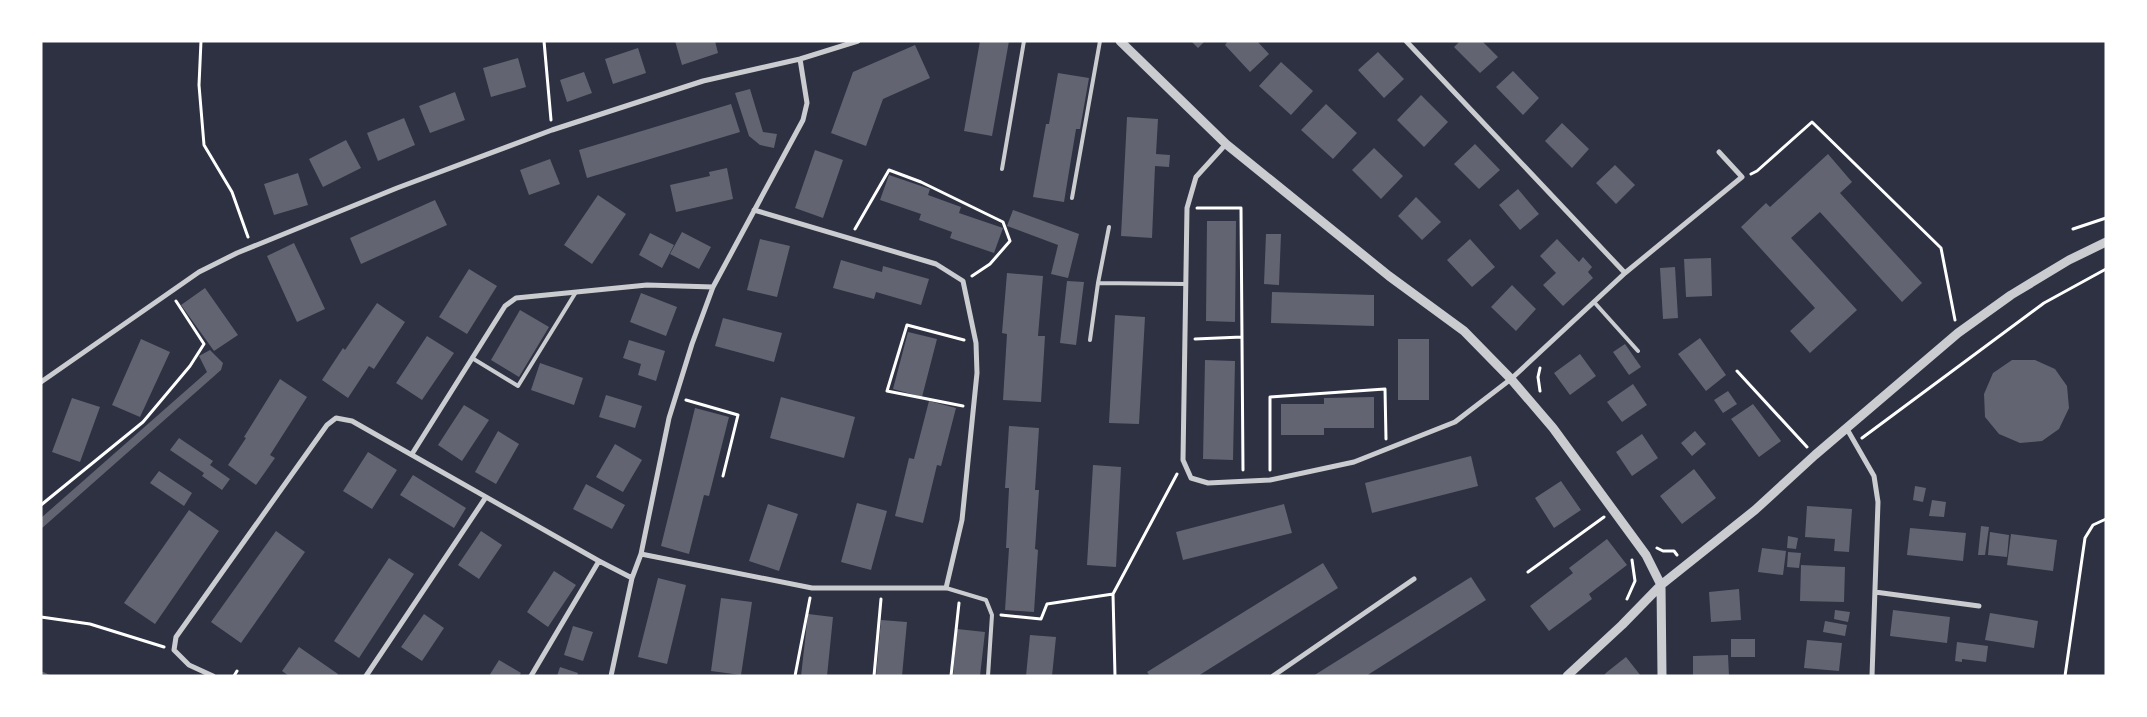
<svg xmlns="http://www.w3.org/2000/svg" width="2147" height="717" viewBox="0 0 2147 717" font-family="'PT Sans',sans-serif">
  <rect width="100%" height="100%" fill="#2d3142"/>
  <path fill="#626471" d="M675,41H715L718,53L682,65Z
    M980,41H1009L992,136L964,131Z
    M1191,41H1205L1198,48Z
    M1228,41H1257L1269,54L1250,72L1225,45Z
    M1460,41H1482L1498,57L1480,73L1454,47Z
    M915,45L930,78L883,99L866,146L831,133L853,72Z
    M638,48L646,73L613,84L605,59Z
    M1378,52L1404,79L1384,98L1358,70Z
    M518,58L526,87L491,97L483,68Z
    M1281,62L1313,91L1291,115L1259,86Z
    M1513,71L1539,98L1523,115L1496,87Z
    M584,72L592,93L567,102L560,80Z
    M1058,73L1089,78L1080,129H1076L1064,202L1033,197L1046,124H1049Z
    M750,89L763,132L777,134L774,148L760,145L749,136L735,93Z
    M455,92L465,120L430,133L419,106Z
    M1421,95L1448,122L1424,147L1397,120Z
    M731,104L740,132L587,178L579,150Z
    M1326,104L1357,133L1333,159L1301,130Z
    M1127,117L1158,119L1156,154L1170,155L1169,167L1155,166L1152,238L1121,236Z
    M404,118L415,145L378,161L367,133Z
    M1562,123L1589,149L1572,168L1545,141Z
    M346,140L361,168L323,187L309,159Z
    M1475,144L1500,170L1479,189L1454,164Z
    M1374,148L1403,176L1381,199L1352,170Z
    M815,150L843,160L823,218L795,208Z
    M1828,154L1852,182L1840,193L1922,283L1902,302L1820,212L1791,238L1857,310L1810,353L1790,331L1815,308L1741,227L1766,203L1770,207Z
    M550,159L560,184L529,195L520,170Z
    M1615,165L1635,185L1616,204L1596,183Z
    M727,168L733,199L676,212L670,185L710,176L709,172Z
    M298,173L308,205L274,215L264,184Z
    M889,175L930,189L928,195L961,207L959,213L1003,228L994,253L950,238L952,232L919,220L921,214L880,200Z
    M1518,189L1539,214L1520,230L1499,205Z
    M598,195L626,214L592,264L564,245Z
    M1416,197L1441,222L1422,240L1398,216Z
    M435,200L447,225L361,264L350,238Z
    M1013,210L1079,234L1068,278L1051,274L1058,245L1007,226Z
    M1207,221H1236L1235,322L1206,321Z
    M682,232L711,247L699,269L670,254Z
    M650,233L674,245L662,268L639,255Z
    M1266,234H1281L1279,285L1264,284Z
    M760,239L790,246L777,297L747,290Z
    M1470,239L1495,267L1472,287L1447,260Z
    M1557,239L1579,262L1583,257L1592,267L1588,272L1593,278L1563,306L1543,285L1556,273L1540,256Z
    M294,243L325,309L297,322L267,256Z
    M1711,258L1712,296L1686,297L1684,259Z
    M841,260L882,272L883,266L929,279L921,305L876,292L874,299L833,288Z
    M1675,267L1678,318L1663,319L1660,268Z
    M469,269L497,286L467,334L439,317Z
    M1007,273L1043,276L1038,336H1045L1041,402L1003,400L1007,334L1002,333Z
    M1067,281L1084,282L1076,345L1060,343Z
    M1512,285L1536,309L1516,331L1491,307Z
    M205,288L238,335L214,351L181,305Z
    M1272,292L1374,295V326L1271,323Z
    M641,293L677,307L666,336L630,322Z
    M377,303L405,322L374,369L369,366L348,398L322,380L343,348L345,350Z
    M520,310L549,327L519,377L491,360Z
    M1115,315L1145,317L1139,424L1109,423Z
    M723,318L782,333L774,362L715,346Z
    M908,332L937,339L922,397L893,389Z
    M427,336L454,353L422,400L396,383Z
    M1700,338L1726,375L1706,391L1678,354Z
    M141,339L170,352L140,417L112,405Z
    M1398,339H1429V400H1398Z
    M629,340L665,351L656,381L638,375L641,364L623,358Z
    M1625,344L1641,367L1629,375L1613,352Z
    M210,350L223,363L221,370L41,529V518L207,372L199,356Z
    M1580,354L1596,376L1570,395L1554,373Z
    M1205,360L1235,361L1233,460L1203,459Z
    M2012,360H2035L2055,369L2067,386L2069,408L2059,429L2042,441L2020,443L1999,434L1985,417L1984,394L1993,373Z
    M540,363L583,378L574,405L531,390Z
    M280,379L307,397L270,455L275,458L256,485L228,465L246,438L244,437Z
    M1633,384L1647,405L1622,422L1607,402Z
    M1728,391L1737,404L1723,413L1714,400Z
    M606,395L642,406L635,428L599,417Z
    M781,397L855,417L844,458L770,438Z
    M1374,397V428H1324V435H1281V404H1324V398Z
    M72,398L100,407L80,462L52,452Z
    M929,401L956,408L941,466L937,465L923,523L895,516L909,458L914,459Z
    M1753,404L1781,441L1759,457L1731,419Z
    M464,405L489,420L462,461L438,445Z
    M695,408L729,417L709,496L704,495L689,554L661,546Z
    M1009,426L1039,428L1035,490H1039L1035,549L1038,550L1034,612L1005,610L1009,548H1006L1009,488H1005Z
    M498,431L519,444L496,484L475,472Z
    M1695,431L1706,444L1692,456L1681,443Z
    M1642,434L1658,458L1632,476L1616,452Z
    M179,438L213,461L210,465L230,479L222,490L202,476L204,473L170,450Z
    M615,444L642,460L623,492L596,477Z
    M368,452L397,470L372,509L343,491Z
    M1471,456L1478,486L1372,513L1365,483Z
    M1093,465L1121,467L1116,567L1087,565Z
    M1694,469L1716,498L1682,524L1660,496Z
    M159,471L192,493L184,506L150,483Z
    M413,475L466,508L454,528L400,495Z
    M1561,481L1581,510L1554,528L1535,498Z
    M586,484L625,505L612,529L573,509Z
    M1915,486L1926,488L1923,502L1913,500Z
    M1932,500L1946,502L1944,517L1929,516Z
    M857,503L887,511L871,570L841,562Z
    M768,504L798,514L779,571L749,561Z
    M1284,504L1292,533L1183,560L1176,532Z
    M1807,506L1852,509L1849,552L1834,551L1835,539L1805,537Z
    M189,510L219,531L155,624L124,603Z
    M1981,526L1989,527L1985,555H1978Z
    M1910,528L1966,533L1963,561L1907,555Z
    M276,531L305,552L241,643L211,622Z
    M481,531L502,545L479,579L458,565Z
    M1990,532L2009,535L2007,557L1988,555Z
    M2011,534L2057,540L2053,571L2007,565Z
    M1788,536L1798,538L1796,549L1787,548Z
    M1607,539L1627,565L1589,594L1592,599L1549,631L1530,606L1573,573L1569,568Z
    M1762,548L1786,551L1783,575L1758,572Z
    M1788,552L1801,553L1799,568L1787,567Z
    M389,558L414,574L359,658L334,641Z
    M1323,563L1338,588L1198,676H1150L1147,672Z
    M1801,565L1845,567L1844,602L1800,601Z
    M554,571L576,585L548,627L527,612Z
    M1471,577L1486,600L1366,676H1313Z
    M658,578L686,585L667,664L638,657Z
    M1739,589L1741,620L1711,622L1709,592Z
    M721,598L752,602L741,675L711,671Z
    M1835,610L1850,612L1848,622L1834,619Z
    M1893,610L1950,617L1947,643L1890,636Z
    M1990,613L2038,621L2034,648L1985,640Z
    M424,614L444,628L422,661L401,647Z
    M808,614L833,617L827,676H801Z
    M881,620L907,622L902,676H876Z
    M1825,621L1847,625L1845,636L1823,632Z
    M573,626L593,632L583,661L564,655Z
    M957,629L985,632L980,676H953Z
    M1030,635L1056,637L1052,676H1026Z
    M1731,639H1755V657H1731Z
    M1807,640L1842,643L1839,671L1804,668Z
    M1957,642L1988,646L1986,662L1962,659V662L1955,661Z
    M299,647L338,674L337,676H289L282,671Z
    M1728,655L1729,676H1693V656Z
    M1626,657L1641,676H1603L1607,672Z
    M499,660L521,673L519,676H489Z
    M560,667L578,673L577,676H557Z
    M41,671L52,676H41Z"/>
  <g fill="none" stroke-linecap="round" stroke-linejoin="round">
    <path stroke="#fff" stroke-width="3" d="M201,41L199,85L204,145L232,192L248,237
      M544,41L551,120
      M1751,174L1757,171L1812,122L1941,248L1955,320
      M1197,208H1241L1243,470
      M855,229L889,170L921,182L1003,222L1010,241L990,264L972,276
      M2073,229L2106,218
      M1195,339L1242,337
      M1737,371L1807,447
      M1540,391L1538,377L1540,368
      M686,400L738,415L723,476
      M963,406L887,391L907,325L964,340
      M1862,438L2044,303L2106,269
      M1270,470V397L1385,389L1386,439
      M41,505L143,422L190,366L204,344L176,301
      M1657,548L1663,551H1674L1677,555
      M1528,572L1604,517
      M1113,594L1177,474
      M1627,599L1635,581L1632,560
      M1001,615L1041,619L1047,604L1113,594L1115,676
      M41,617L90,624L164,647
      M234,676L237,671
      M795,676L810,598
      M874,676L881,599
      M951,676L959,603
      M2065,676L2085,538L2093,525L2106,519"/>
    <path stroke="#caccd0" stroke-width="4" d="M1002,169L1024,41
      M1072,198L1100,41
      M1098,283L1185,284
      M1594,302L1638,351
      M1090,340L1098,283L1109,227
      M472,358L518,386L576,292
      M946,588L986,600L992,615L988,676"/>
    <path stroke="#caccd0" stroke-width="5" d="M1406,41L1625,273
      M1226,144L1196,177L1187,208L1183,460L1191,478L1208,483L1270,480L1354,462L1455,422L1511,379L1625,273L1742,177L1719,152
      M41,382L199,272L237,253L397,188L552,130L703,81L800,59L858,41
      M1847,429L1874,476L1878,502L1872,676
      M412,454L505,306L516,298L647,285L713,287
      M641,554L812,588H946L962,520L977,373L976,343L963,281L936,264L754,210
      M1875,592L1979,606
      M213,676L189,665L174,650L176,637L327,425L336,418L352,421L599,561L632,578
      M366,676L486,497
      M531,676L599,561
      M611,676L632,578L641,554L669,418L692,344L713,287L803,120L807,103L800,59
      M1273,676L1414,579"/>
    <path stroke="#caccd0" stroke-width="9" d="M1120,41L1226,144L1389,276L1464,331L1511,379L1553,428L1646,555L1661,585L1662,676
      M1567,676L1622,625L1661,585L1755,510L1815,455L1958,333L2011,295L2069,260L2106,242"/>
  </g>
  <rect width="2147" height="717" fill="none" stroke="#ffffff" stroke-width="85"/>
</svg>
